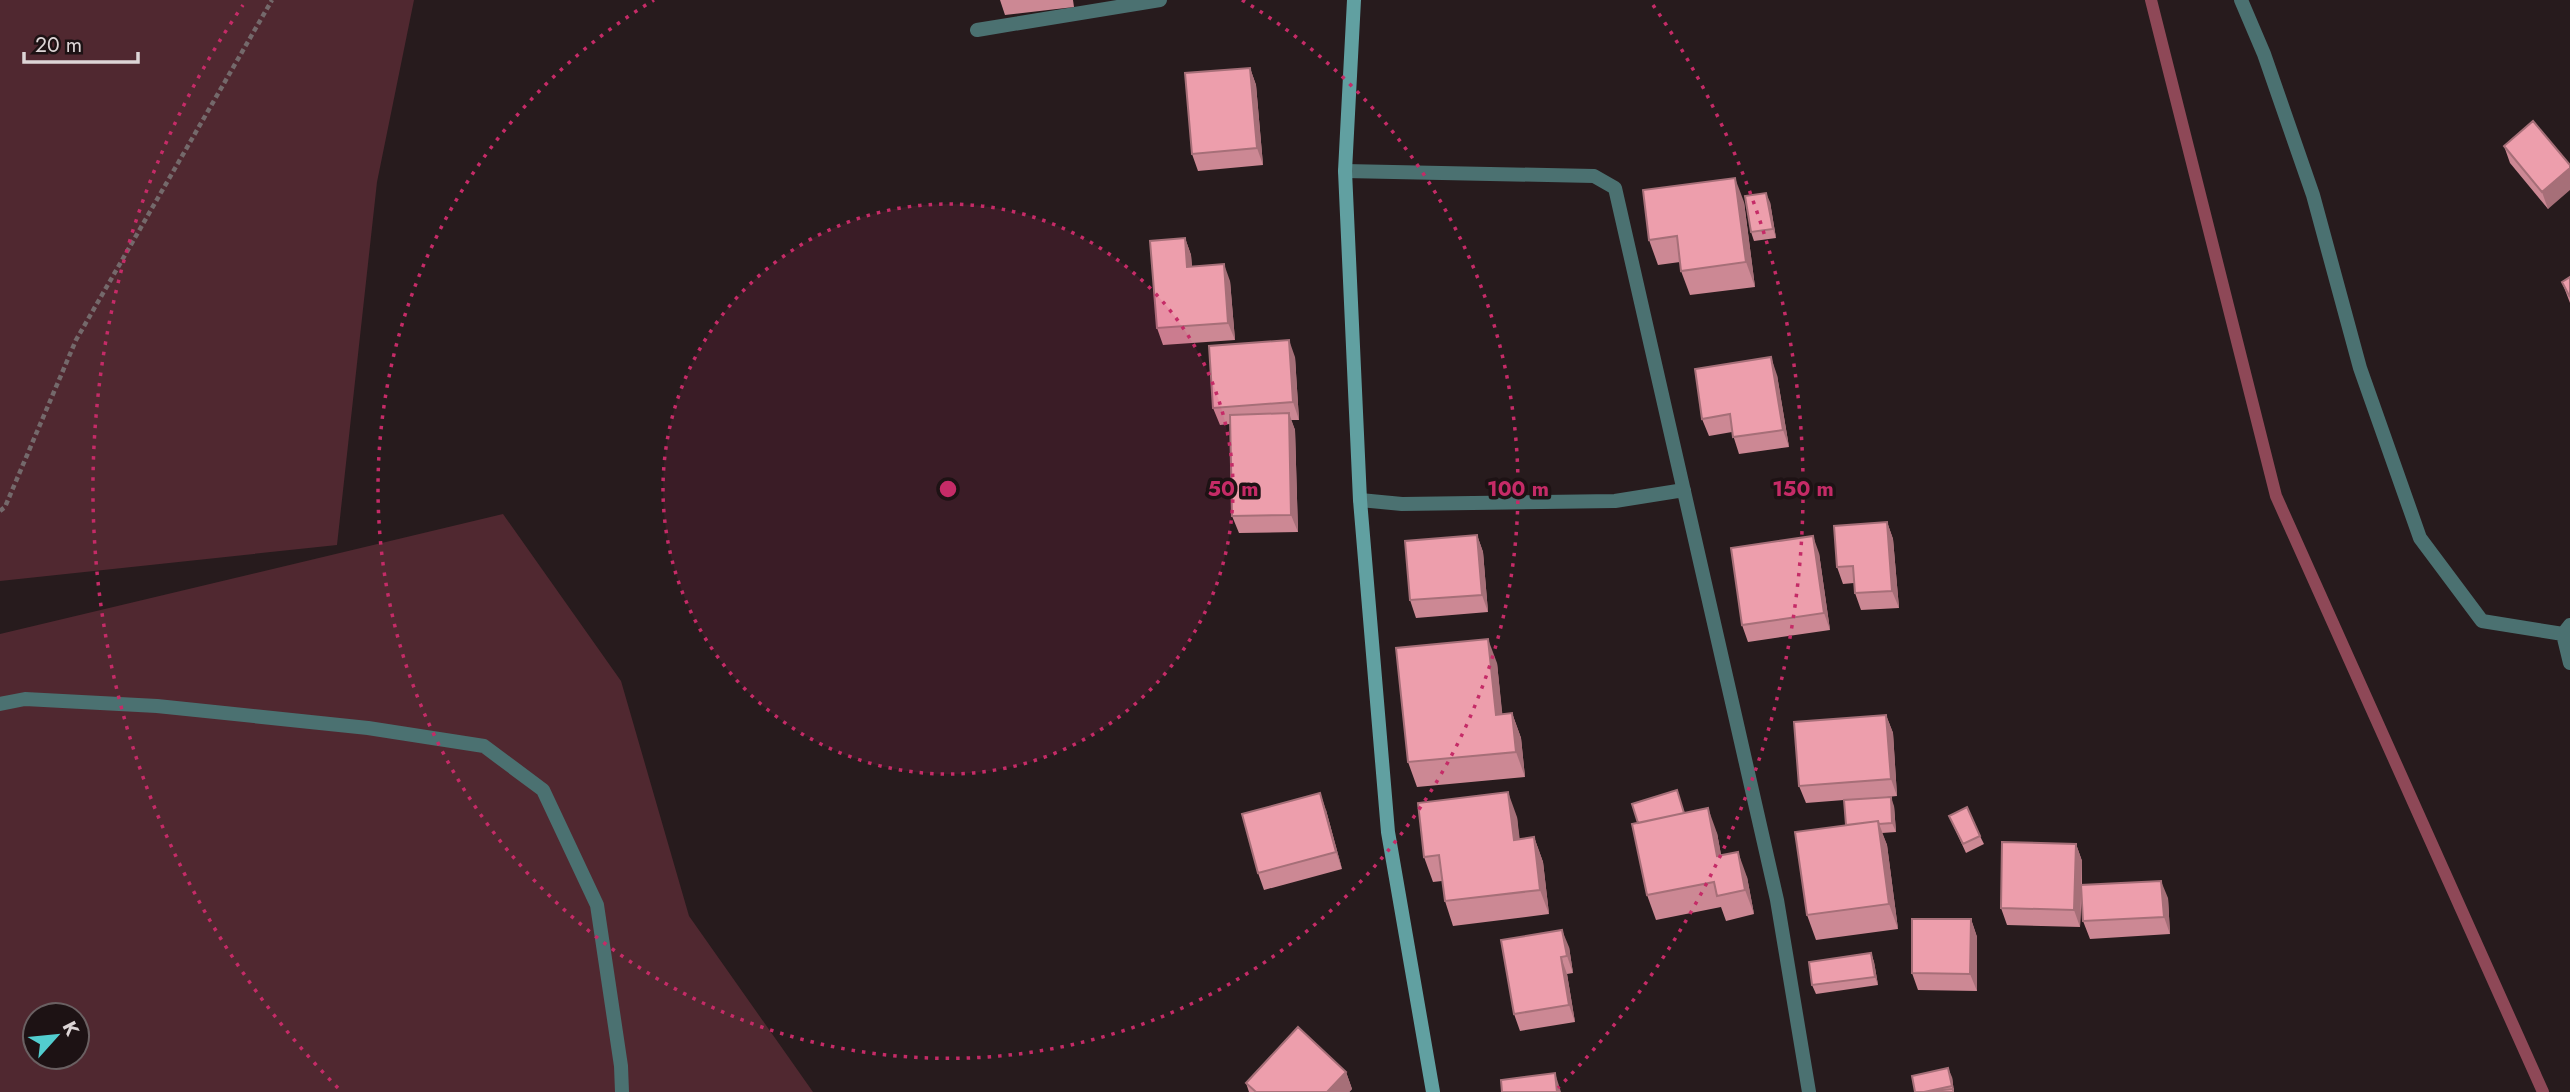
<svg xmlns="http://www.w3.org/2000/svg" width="2570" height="1092" viewBox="0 0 2570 1092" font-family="Jost,sans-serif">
  <rect width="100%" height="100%" fill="#271b1d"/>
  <path fill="#502830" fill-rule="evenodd" d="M0,0H414L377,182L337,545L0,581Z
    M503,514L621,681L689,916L813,1092H0V634ZM35,1015H77V1057H35Z"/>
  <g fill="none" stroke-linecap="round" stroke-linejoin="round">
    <path stroke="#8e4857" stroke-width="12" d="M2151,0L2276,496L2543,1092"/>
    <path stroke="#74696b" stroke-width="4.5" stroke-dasharray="5 3.5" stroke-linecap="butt" d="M0,511L5,507L76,340L272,0"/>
    <path stroke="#4b7171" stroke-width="14" d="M2241,0L2264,54L2313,195L2360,368L2420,538L2482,621L2563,634
      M977,30L1160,0
      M1345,171L1594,176L1615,188L1777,900L1809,1092
      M1360,500L1402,504L1615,501L1684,490
      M2570,625L2563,634L2570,663
      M0,704L25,699L157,706L368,728L484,746L543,790L597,905L621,1066L622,1092"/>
    <path stroke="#61a0a1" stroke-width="14" d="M1354,0L1345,171L1360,500L1388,832L1433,1092"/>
  </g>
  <path fill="#cc8894" d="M1000,0H1073L1074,7L1005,15Z
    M1250,68L1256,85L1263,165L1198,171L1192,154Z
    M2504,146L2570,165L2548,209L2510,163Z
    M1744,202L1755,287L1690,295L1681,271L1680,262L1658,265L1649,240Z
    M1770,202L1776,238L1754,241L1751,232Z
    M1185,238L1191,255L1192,267L1230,281L1235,340L1163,345L1157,328Z
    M2570,277V303L2562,282Z
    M1295,357L1299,420H1291L1295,430L1298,532L1239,533L1232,516L1230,424L1220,425L1213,408Z
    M1777,375L1789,447L1739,454L1732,432L1709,436L1702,419Z
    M1887,522L1893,539L1899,608L1861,610L1855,593L1854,583L1843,584L1837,567Z
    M1477,535L1483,552L1488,612L1416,618L1410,600Z
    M1819,553L1830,630L1748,642L1742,625Z
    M1497,663L1502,714L1512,713L1521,738L1525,777L1417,787L1408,762Z
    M1886,715L1893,733L1897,796L1866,799L1894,806L1896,832L1882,833L1887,845L1898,929L1816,940L1807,915L1846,825L1844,800L1806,803L1799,786Z
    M1326,810L1342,869L1264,890L1258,873Z
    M1685,813L1717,833L1721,855L1747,877L1754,914L1726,921L1721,907L1656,920L1647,895Z
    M1949,816L1980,836L1984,844L1966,853Z
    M1517,817L1519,839L1534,837L1543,862L1549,914L1453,926L1445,901L1442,881L1433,882L1424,857Z
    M2076,844L2082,861V885L2168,898L2170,934L2090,939L2083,921L2082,890L2080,927L2007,925L2001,908Z
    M1971,919L1977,937V991L1918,990L1912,973Z
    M1569,947L1573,973L1567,974L1575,1022L1520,1031L1514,1014Z
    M1871,953L1874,962L1878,985L1816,994L1812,985Z
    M1346,1072L1352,1089L1349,1092H1249L1246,1083Z
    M1952,1077L1954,1092H1915Z"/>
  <path fill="#a66f78" d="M1250,68L1256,85L1263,165L1257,148Z
    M2570,168V190L2548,209L2542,192Z
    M1735,178L1744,202L1755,287L1746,262Z
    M1766,193L1770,202L1776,238L1773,229Z
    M1185,238L1191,255L1193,284L1187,267Z
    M1224,264L1230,281L1235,340L1228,323Z
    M1289,340L1295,357L1299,420L1293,402Z
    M1771,357L1777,375L1789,447L1783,430Z
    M1289,413L1295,430L1298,532L1291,515Z
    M1887,522L1893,539L1899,608L1892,591Z
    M1477,535L1483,552L1488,612L1482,595Z
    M1813,536L1819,553L1830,630L1824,613Z
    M1488,639L1497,663L1505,739L1496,715Z
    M1512,713L1521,738L1525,777L1516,752Z
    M1886,715L1893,733L1897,796L1891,779Z
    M1508,792L1517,817L1523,865L1514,840Z
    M1320,793L1326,810L1342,869L1336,852Z
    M1891,797L1894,806L1896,832L1892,823Z
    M1708,808L1717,833L1726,881L1717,856Z
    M1878,821L1887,845L1898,929L1889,904Z
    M1534,837L1543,862L1549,914L1540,890Z
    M2076,844L2082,861L2080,927L2074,910Z
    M1738,852L1747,877L1754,914L1745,890Z
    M2161,881L2168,898L2170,934L2164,917Z
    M1971,919L1977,937V991L1970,974Z
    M1562,930L1569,947L1573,973L1567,956Z
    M1871,953L1874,962L1878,985L1875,977Z
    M1561,957L1567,974L1575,1022L1569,1005Z
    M1948,1068L1952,1077L1954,1092H1953Z
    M1346,1072L1352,1089L1349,1092H1327Z
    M1555,1073L1561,1092H1557Z"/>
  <path fill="#ed9eac" stroke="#a66f78" stroke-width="2" d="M1250,68L1257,148L1192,154L1185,73Z
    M2533,121L2570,165V168L2542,192L2504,146Z
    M1735,178L1746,262L1681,271L1677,236L1649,240L1643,190Z
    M1766,193L1773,229L1751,232L1745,196Z
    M1185,238L1187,267L1224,264L1228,323L1157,328L1150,241Z
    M2570,277V297L2562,282Z
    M1289,340L1293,402L1213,408L1209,346Z
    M1771,357L1783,430L1733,437L1730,414L1702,419L1695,369Z
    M1289,413L1291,515L1232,516L1230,415Z
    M1887,522L1892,591L1855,593L1853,566L1837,567L1834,526Z
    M1477,535L1482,595L1410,600L1405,541Z
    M1813,536L1824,613L1742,625L1731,548Z
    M1488,639L1496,715L1512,713L1516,752L1408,762L1396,648Z
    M1886,715L1891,779L1799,786L1794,722Z
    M1677,790L1684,813L1638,823L1632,804Z
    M1508,792L1514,840L1534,837L1540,890L1445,901L1439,855L1424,857L1418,803Z
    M1320,793L1336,852L1258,873L1242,814Z
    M1891,797L1892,823L1879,824L1878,821L1846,825L1844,800Z
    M1967,807L1980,836L1963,844L1949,816Z
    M1708,808L1717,856L1738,852L1745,890L1717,896L1714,882L1647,895L1632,824Z
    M1878,821L1889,904L1807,915L1795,832Z
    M2002,842L2076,844L2074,910L2001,908Z
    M2161,881L2164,917L2083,921L2081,885Z
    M1912,919H1971L1970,974L1912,973Z
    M1562,930L1567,956L1561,957L1569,1005L1514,1014L1501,940Z
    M1871,953L1875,977L1812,985L1809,962Z
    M1298,1027L1346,1072L1327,1092H1256L1246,1083Z
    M1948,1068L1952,1086L1924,1092H1915L1912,1076Z
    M1555,1073L1557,1092H1502L1501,1080Z
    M1953,1089V1092H1922Z"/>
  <circle cx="948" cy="489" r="285" fill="#c52b67" fill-opacity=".12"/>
  <g fill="none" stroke="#c52b67" stroke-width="3.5" stroke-dasharray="3.5 7">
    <circle cx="948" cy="489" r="285"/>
    <path d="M1242 0A570 570 0 1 1 654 0"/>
    <path d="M338 1088A855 855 0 0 1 243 5M1653 5A855 855 0 0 1 1558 1088"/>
  </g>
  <circle cx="948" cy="489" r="10" fill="#c52b67" stroke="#1d1214" stroke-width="3.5"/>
  <g font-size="21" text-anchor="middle" font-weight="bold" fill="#c52b67" stroke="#1d1214" stroke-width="7" stroke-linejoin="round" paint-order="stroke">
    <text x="1233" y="496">50 m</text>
    <text x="1518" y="496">100 m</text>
    <text x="1803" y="496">150 m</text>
  </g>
  <g transform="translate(56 1036) rotate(63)"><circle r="33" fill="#1d1214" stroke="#6a6062" stroke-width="2"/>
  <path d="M0-5L12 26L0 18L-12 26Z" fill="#52cdcf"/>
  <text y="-10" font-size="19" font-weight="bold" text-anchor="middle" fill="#ddd5d6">K</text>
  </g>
  <path d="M24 52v10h114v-10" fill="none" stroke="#ddd5d6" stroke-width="3.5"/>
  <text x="35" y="52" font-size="21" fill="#ddd5d6" stroke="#1d1214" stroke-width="5" paint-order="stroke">20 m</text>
</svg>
